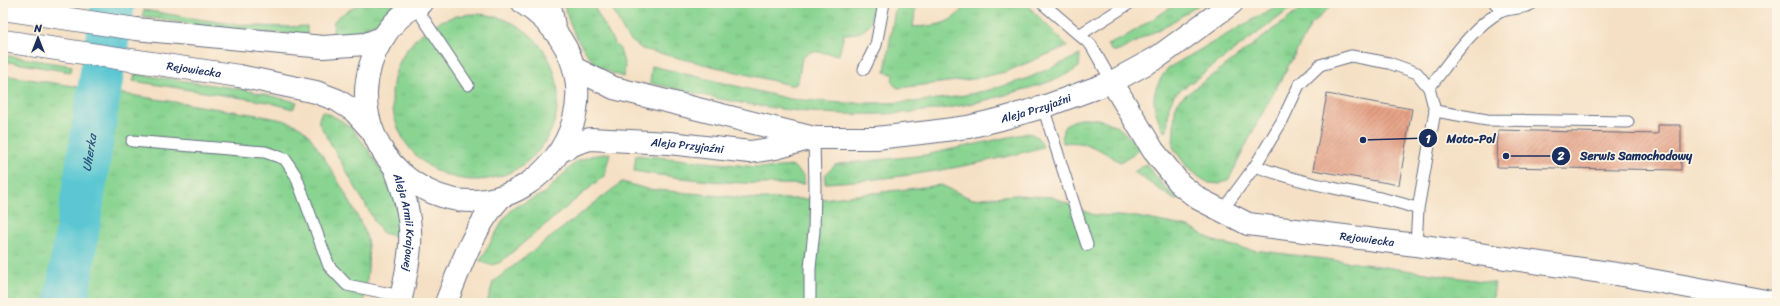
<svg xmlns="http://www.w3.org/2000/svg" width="1780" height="306" viewBox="0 0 1780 306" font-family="Sriracha,sans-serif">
  <defs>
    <pattern id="grass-tufts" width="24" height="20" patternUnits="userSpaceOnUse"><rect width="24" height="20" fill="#89d491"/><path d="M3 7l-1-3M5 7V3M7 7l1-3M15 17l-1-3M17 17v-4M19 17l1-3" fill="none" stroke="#76b67f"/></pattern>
    <pattern id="building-hatch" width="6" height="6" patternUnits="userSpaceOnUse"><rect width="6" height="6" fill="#e59f83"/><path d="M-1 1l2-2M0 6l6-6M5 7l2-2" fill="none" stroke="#b9826e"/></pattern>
  </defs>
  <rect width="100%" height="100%" fill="#fcf5e5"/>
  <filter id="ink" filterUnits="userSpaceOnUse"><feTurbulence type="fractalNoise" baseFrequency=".025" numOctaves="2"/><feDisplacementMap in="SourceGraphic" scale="8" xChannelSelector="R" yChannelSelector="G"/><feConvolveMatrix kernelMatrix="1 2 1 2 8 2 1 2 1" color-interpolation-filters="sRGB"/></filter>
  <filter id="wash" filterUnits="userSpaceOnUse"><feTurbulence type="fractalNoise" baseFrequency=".012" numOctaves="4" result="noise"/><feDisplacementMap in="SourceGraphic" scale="16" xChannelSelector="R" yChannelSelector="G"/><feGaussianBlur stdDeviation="0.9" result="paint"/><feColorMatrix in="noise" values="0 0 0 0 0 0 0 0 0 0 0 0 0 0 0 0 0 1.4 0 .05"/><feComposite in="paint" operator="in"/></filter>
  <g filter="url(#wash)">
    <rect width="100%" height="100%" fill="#f5e0c5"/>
    <path fill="url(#grass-tufts)" stroke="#528278" d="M361,3H396C390,8 386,15 381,19C367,30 349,34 333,34L334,21L341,15Z
      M564,3H592L614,43L620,49L625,67L623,77C612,73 604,70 595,63C582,51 566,20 564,3Z
      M609,3H874C870,26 870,34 844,34L839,55L812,51L802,58L798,81L795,85H790L642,49L627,37Z
      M902,3H916L913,27C933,26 956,25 965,3H1025L1068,46L1005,72L973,79L898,88C891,84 892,81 893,74L885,72L895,9Z
      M1178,3H1202L1172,22L1119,51H1112L1107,45L1123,38Z
      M1282,3H1298L1174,95L1169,106L1167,131L1164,132C1151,104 1149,94 1168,68Z
      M1309,3H1334L1311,25L1259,119L1229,179L1220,184L1209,183L1199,177L1187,167L1173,147L1175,109L1179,100Z
      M144,10C198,19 252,30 307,26V34C252,34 196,26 142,16Z
      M392 97a83 83 0 1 1 166 0a83 83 0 1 1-166 0Z
      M3,55L72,66L71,72L3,61Z
      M1080,55L1079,67C1061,80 1036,86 1015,92C930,119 840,119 754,105C719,100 684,90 650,83L652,66L790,99L842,103H878L912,102L955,97L989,90L1026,79Z
      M135,74L241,89L297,102L293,109L268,102L133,81Z
      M3,75L257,115C271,118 291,120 303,129C316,140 364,223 367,239C371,259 366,283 364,303H3Z
      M322,111C332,116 343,120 351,128C364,140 395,190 397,207C399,216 398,227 397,237L383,233L378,227L319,123V119Z
      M1084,118C1110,118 1125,129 1139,150L1120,162C1101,150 1086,140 1063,143C1060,124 1068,122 1084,118Z
      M1028,133C1037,135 1040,139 1043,147C972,167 899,179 825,183V175L835,165L839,164L925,155Z
      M610,153L604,176L499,263L490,265L480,261L504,219L513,208L543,194L576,162L591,156Z
      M636,155L768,168L793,166L803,175L805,184C748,185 691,181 634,171Z
      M1146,164L1166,189L1178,199L1177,200H1175L1134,172Z
      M622,182L647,189L754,199H823L941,185L972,199L1016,195L1052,197L1094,215L1137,217L1189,227L1214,241L1246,249L1364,264L1495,283L1492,303H487L493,282Z"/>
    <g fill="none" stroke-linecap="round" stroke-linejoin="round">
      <path stroke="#5bc7d2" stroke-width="44" id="s1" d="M66,303L113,3"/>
    </g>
    <g id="blocks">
      <path fill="url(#building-hatch)" d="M1327,94L1412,109L1399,185L1313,170Z
        M1658,125H1681V170L1497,167L1498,130L1658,134Z"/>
    </g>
  </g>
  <g filter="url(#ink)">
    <use href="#blocks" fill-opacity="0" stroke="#676d82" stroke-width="1"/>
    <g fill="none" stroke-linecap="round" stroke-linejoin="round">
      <defs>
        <path id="lane" d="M1042,3L1091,45L1112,82
          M1495,3L1502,11
          M415,6L468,85
          M1079,35L1130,3
          M864,69L876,45L884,3
          M1429,88C1449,63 1472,27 1500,12C1511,7 1523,10 1533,3
          M1043,107L1087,245
          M1435,111L1487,120L1628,122
          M132,141L265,152L285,159L296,176L329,266L347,285L401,296
          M1255,166C1280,175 1304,182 1329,187C1359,194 1389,198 1418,209
          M1221,212L1255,166L1282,121L1299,85L1320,65L1351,56L1389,63L1417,73L1429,88L1435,111L1418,209L1416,245
          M810,303V268L814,231L815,187L814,138"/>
        <path id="street" d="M550,3L555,29"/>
        <g id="secondary">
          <path id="s2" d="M1112,82L1153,150L1181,185L1199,199L1248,224L1416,245L1623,275L1777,303"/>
          <path id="s3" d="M394,166C404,191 412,218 410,245C409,264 404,284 400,303"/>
          <path d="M446,303C461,265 474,227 501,197"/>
        </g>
        <g id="highway">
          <path d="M421,3C388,19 368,55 366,91C365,121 378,152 400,172C515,271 657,92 523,3"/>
          <path d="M3,9L136,29L323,47L366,44L384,37"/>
          <path id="s4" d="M3,41L239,76L316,92L337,100L354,111L372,131"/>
          <path id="s5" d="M574,68L614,88L814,138H876L930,132L968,127L1001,119L1043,107L1112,82L1158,57L1232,3"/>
          <path id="s6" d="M561,151L577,143L590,139L669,143L750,152L776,148L813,138"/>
        </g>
      </defs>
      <use href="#lane" stroke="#676d82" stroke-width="13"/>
      <use href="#street" stroke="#676d82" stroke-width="23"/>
      <use href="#secondary" stroke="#676d82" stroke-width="24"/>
      <use href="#highway" stroke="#676d82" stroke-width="24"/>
      <use href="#lane" stroke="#fff" stroke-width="11"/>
      <use href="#street" stroke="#fff" stroke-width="21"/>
      <use href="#secondary" stroke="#fff" stroke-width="22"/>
      <use href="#highway" stroke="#fff" stroke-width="22"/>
    </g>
  </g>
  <g text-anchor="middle" stroke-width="3.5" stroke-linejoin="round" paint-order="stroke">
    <g font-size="11" fill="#1b2f5e" stroke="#fcf5e5">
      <text dy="4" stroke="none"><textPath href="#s4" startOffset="193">Rejowiecka</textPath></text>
      <text dy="4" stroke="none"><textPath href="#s5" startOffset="476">Aleja Przyjaźni</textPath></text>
      <text dy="4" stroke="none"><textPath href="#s6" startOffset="129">Aleja Przyjaźni</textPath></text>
      <text dy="4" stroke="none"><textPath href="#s3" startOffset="58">Aleja Armii Krajowej</textPath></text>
      <text dy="4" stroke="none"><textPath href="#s2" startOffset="322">Rejowiecka</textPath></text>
    </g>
    <g font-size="12" font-style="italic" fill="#2b557b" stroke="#fcf5e5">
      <text dy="4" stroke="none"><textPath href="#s1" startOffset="152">Uherka</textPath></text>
    </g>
  </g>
  <path fill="none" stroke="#1b2f5e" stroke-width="1.5" d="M1363 140L1428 138M1506 156L1561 156"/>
  <g fill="#1b2f5e" stroke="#fcf5e5" stroke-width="1.5">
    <circle cx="1363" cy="140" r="4"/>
    <circle cx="1506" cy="156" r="4"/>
    <circle cx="1428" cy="138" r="10"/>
    <circle cx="1561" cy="156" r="10"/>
  </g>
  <g font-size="12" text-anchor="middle" font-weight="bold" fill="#fff">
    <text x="1428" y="143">1</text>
    <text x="1561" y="160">2</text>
  </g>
  <g font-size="12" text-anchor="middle" font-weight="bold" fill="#1b2f5e" stroke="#fcf5e5" stroke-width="3.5" stroke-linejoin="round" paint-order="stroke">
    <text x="1471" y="143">Moto-Pol</text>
    <text x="1636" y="160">Serwis Samochodowy</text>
  </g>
  <rect width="1780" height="306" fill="none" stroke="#fcf5e5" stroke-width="16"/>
  <g transform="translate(38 38)" stroke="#fcf5e5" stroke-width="3" paint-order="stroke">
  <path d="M0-3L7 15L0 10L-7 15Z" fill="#1b2f5e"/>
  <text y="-6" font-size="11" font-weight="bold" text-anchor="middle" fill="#1b2f5e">N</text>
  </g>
</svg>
